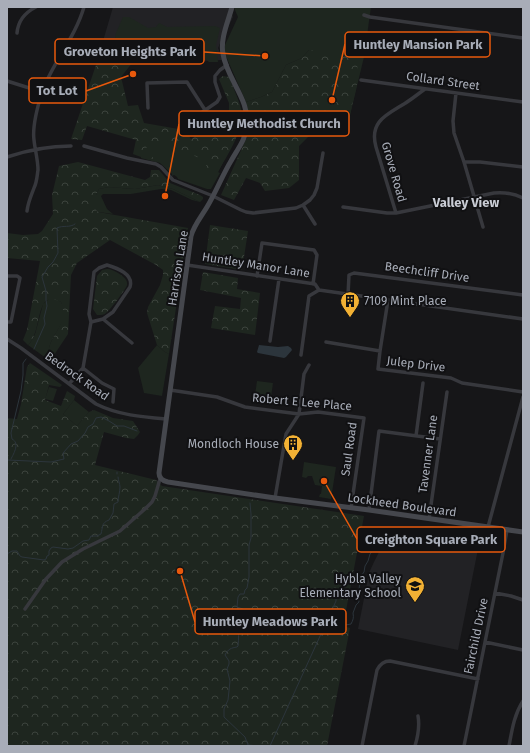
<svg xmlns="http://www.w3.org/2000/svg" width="530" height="753" viewBox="0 0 530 753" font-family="'Fira Sans',sans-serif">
  <defs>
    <pattern id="forest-crowns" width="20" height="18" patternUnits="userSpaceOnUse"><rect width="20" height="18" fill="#1e261f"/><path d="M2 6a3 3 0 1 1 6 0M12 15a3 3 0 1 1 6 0" fill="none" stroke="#3c433d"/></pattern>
  </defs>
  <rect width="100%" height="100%" fill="#161618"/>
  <path fill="#222225" d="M113,7H229L233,17L218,48L223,60L96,65Z
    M426,526H433L480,532L478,549L458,650L358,629L369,573L374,562L379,552L390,540L401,533L413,528Z"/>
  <path fill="#1e261f" d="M235,7H371L364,57L347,128L311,51L309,50L302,58L286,65L272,92L261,97L246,102L225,54V45L238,17L235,10Z
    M123,17H129L148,28L156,27L159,23L167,27L215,26L220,28L216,45L218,62H209L204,58L125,61L119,55L112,54L116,33Z
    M240,127L237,136L218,172L220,173L211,189H207L178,179L177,177L174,175L172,176V174L160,163L141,157L147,134L202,146Z
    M158,185L173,189L200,202L192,200L171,190L161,189L131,194H103L101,196L107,209L113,214L98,212L96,210V195L99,189L109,187L135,189Z
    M49,299H56L61,302C62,304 63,306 64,308C67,328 43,339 50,361L28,345L30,343L35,334L43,304Z
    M157,345L165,352L169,354L162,396L144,393L138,368Z
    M257,381L273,383L270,404L254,402Z
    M49,387L57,389L53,401L45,399Z
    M74,400L89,412L77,426L63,414Z
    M304,462L336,467L331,499L319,497L320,494H321L322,486L315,485L312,476H308L306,478L302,477Z"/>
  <path fill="url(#forest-crowns)" d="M309,50L359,57L356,76L357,84L347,127L346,135L326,128L310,135L299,146V180L289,188L265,191L260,183L246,178L234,200L221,195L247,137L250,126V119L246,102L261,97L272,92L286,65L302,58Z
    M132,63L121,77L128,106L138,105L144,123L184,130L191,139L229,114V103L219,79L223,76L229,77C232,85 240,102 241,109C244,132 228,153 218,172L209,171L206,170C205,165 209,162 208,157L206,155H203L200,158L158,143L156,144V148L155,150H152V147L147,146L144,155L155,158L156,159V162L141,158V157L133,154L136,140L87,126L82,140L71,139L96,65Z
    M78,162L145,180L150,177L151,170H159L170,183L200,195L203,197V199L200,202L173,189L158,185L135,189L109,187L99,189L96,195V210L98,212L188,228L169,354L165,352L157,345L147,313L148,307L160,285L163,275V270L156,265L110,240L77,263L71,275L68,334L50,361C42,338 71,327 61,302C34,287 43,332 28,345L23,340L27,330L40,261L7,258V233L23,235L38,234L42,231L53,214L52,195L59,166Z
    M210,225L248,231L242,270L205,264Z
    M107,269C111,269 114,271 118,273C122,276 128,279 127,285C126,289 110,310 106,313C104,315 101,315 97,315L93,309L97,276L102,270Z
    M203,272L238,278L237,289L260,293L255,335L211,328L215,306L240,309L241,298L200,290Z
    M30,363L62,385L60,387L49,385L45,400L61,406L67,391L75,396L74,400L63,414L77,426L89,412L94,410L113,418L133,421L140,432L138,435L134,439L126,438L104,432L95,465L156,480L162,486L364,516L343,626L350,628L327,746H7V418L17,419L21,404L27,367Z"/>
  <path fill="#2c353c" d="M259,345L278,347L288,346L291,348L292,350L286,357L284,358L258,353L257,352Z"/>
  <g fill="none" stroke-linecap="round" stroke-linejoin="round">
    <path stroke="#2c353c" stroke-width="1" d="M34,349L45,324L44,318L47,306L46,300V291L42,277L48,267L53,262L58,253L57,228C63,225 70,228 75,224
      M11,459C14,453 20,443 12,439L11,433L21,391L23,375V363L26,359
      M7,460L51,462L64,459L63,453L71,444L78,441L85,433L88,427L93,424L96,418L101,417L109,421L117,426H124L137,431
      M117,474V472
      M250,503L251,514V538L249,545V577L247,588L245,590L244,594H240L238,597L237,607L243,609C243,615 240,620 239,625C238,632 239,639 238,646L237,647C231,648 228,649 225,655L229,661V664L227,669L230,681L228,700L224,709V717L245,737L248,745L259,746
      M7,554L12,551H17L20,556L22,557L44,560L46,559L47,556L49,555V551L51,548L53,547L68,549L73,548L83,541L89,540L91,536H97L101,534C103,527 101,523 109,520L113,513L114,504L118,502C118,497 120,492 120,487C120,484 118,480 118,477
      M321,635L340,626L351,624C353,620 354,618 353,613L356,605L359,602L357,592L359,589L361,576L364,572L365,566L368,561L370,554L374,549H378
      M270,746L336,601V595"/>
    <path stroke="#37383d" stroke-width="3.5" d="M364,15L370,17L523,38
      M17,33C18,21 26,12 36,7
      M361,80L523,102
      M7,81L42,92
      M456,93L453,121L454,133L464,162L483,227
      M148,108L147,83L187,82L205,110
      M188,122L217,102L220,97L215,82V76L220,70L227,65
      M84,146L127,158L156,164L161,167L173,180L213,196L241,210L246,212L253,213L296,208L303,205L310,200L314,195L317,188L323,153
      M7,157C28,150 48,146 71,146
      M464,162H480L523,167
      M303,205L315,224
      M343,207L387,213H396L494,193C505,192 513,193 523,198
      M27,211C28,202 31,196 34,188C37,182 37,176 38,170C38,160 35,150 34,140C32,126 38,105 42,92C53,62 75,38 84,7
      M396,213L376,147C369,122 386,115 404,104C412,99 418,94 425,89
      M187,265L315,284L319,290
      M7,276H17L20,278L11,322H7
      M257,276L262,243L314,250L317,255L313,284
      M319,290L523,319
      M348,295L349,275L354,273L523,295
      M103,319L132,343
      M7,339L21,348L96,404C118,415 142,417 166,419
      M270,341L279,279
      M326,342L380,351L378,369L451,378L462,383L523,392
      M380,351L388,300
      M301,355L309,296L319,290
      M83,368L102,383L114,389L113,402
      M69,384L83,368L91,322L89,314L94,272L99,268L107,265C117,268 134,274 130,287L113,312L103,319L91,322
      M170,390L217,397L245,407L299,414L318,412L364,418L351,508
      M416,436L423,383
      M275,498L286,434L299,414L304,374L309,365
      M369,510L379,431L440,439
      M429,519L447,392
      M488,527L523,397
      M495,593L511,596L523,600
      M25,609L46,579L62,562L83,549L120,531L145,509L152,502L155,496L160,479
      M485,642L523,650
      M362,746L377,670C380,664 384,661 390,661L478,679
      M415,746C418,736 420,727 418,716
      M464,746L503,553L507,530
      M509,746C512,730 514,715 523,701"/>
    <path stroke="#45474d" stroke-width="5" d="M232,7C228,22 220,39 223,54C227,79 250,100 247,126C246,139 237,150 231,161C222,176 216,192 207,207C201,217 194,225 191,236L159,473C159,479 163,481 168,482L275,498L369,510L523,532"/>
  </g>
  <defs>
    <symbol id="building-pin" viewBox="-11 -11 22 30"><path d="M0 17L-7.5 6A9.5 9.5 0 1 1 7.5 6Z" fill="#f2b134" stroke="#111113"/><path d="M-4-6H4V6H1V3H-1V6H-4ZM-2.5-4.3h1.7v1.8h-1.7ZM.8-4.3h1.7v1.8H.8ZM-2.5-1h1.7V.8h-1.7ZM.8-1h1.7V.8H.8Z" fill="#111"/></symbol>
    <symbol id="school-pin" viewBox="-11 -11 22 30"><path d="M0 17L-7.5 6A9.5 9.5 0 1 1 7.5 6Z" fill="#f2b134" stroke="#111113"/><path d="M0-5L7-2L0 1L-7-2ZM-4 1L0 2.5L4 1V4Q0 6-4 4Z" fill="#111"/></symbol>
  </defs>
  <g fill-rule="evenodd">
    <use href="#building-pin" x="339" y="290" width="22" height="30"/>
    <use href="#building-pin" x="282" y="433" width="22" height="30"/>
    <use href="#school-pin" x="404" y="575" width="22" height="30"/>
  </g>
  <g text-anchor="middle" stroke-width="4" stroke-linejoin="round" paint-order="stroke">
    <g font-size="12" fill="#a8adb8" stroke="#111113">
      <text transform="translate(443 81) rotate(8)" y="4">Collard Street</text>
      <text transform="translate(394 172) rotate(74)" y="4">Grove Road</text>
      <text transform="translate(256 265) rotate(9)" y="4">Huntley Manor Lane</text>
      <text transform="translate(178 268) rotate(-81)" y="4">Harrison Lane</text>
      <text transform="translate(427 272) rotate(8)" y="4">Beechcliff Drive</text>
      <text transform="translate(416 364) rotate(7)" y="4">Julep Drive</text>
      <text transform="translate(77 376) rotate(35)" y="4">Bedrock Road</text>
      <text transform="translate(302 402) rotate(5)" y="4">Robert E Lee Place</text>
      <text transform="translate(349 449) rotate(-82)" y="4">Saul Road</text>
      <text transform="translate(428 454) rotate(-82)" y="4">Tavenner Lane</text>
      <text transform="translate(402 505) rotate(8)" y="4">Lockheed Boulevard</text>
      <text transform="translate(476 636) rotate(-78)" y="4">Fairchild Drive</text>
    </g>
    <g font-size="12" fill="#a8adb8" stroke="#111113" text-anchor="end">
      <text x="364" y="305" text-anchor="start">7109 Mint Place</text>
      <text x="279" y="448">Mondloch House</text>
      <text x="401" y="583">Hybla Valley<tspan x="401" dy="14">Elementary School</tspan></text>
    </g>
    <g font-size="13" font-weight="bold" fill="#c9ccd4" stroke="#111113">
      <text x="466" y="207">Valley View</text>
    </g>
  </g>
  <path fill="none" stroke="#e8590c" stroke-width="1.5" d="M332 100L345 44M265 56L204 52M133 74L86 91M165 196L179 124M324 481L357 539M180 571L195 622"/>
  <g fill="#e8590c" stroke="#111113" stroke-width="1.5">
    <circle cx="332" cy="100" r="4"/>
    <circle cx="265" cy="56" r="4"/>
    <circle cx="133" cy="74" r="4"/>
    <circle cx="165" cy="196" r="4"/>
    <circle cx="324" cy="481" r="4"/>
    <circle cx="180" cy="571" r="4"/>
  </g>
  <g fill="#111113" stroke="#e8590c" stroke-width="1.5">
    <rect x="345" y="32" width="145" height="25" rx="4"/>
    <rect x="55" y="39" width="149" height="25" rx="4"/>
    <rect x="29" y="78" width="57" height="25" rx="4"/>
    <rect x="179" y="111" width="170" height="25" rx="4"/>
    <rect x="357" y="527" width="148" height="25" rx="4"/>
    <rect x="195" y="609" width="151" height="25" rx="4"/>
  </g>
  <g font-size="13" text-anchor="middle" font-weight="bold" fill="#a8adb8">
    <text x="418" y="49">Huntley Mansion Park</text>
    <text x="130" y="56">Groveton Heights Park</text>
    <text x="57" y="95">Tot Lot</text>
    <text x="264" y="128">Huntley Methodist Church</text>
    <text x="431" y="544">Creighton Square Park</text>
    <text x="270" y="626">Huntley Meadows Park</text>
  </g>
  <rect width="530" height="753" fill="none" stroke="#a8adb8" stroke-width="16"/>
</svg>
